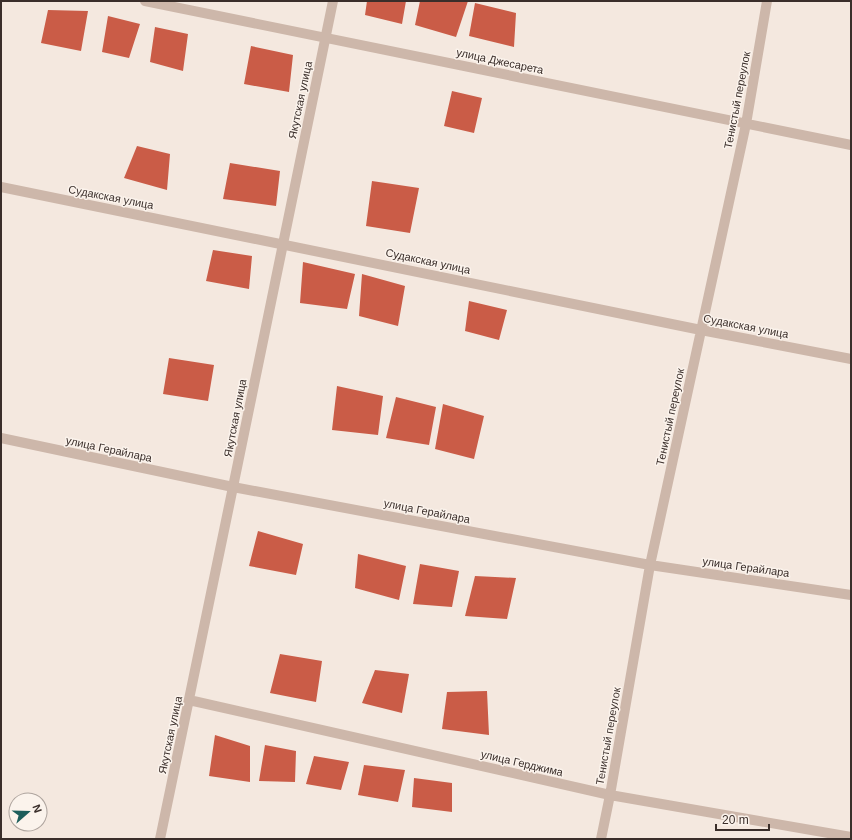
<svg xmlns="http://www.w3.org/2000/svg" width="852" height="840" viewBox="0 0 852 840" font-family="Arial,sans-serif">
  <rect width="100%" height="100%" fill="#f4e8df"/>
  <path fill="#ca5c47" d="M367,1H406L402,24L365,15Z
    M420,1H468L456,37L415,25Z
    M475,3L516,13L514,47L469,36Z
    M48,10L88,11L81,51L41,43Z
    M108,16L140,24L129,58L102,52Z
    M155,27L188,34L183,71L150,62Z
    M251,46L293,55L289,92L244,84Z
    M452,91L482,98L474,133L444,126Z
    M137,146L170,154L167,190L124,178Z
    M230,163L280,171L276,206L223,199Z
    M372,181L419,188L410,233L366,226Z
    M213,250L252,256L249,289L206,281Z
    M303,262L355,274L347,309L300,303Z
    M362,274L405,286L398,326L359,316Z
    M469,301L507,310L499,340L465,331Z
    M169,358L214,365L208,401L163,394Z
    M337,386L383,396L378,435L332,430Z
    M396,397L436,407L429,445L386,438Z
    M443,404L484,416L474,459L435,449Z
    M258,531L303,544L296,575L249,566Z
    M358,554L406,566L399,600L355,588Z
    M420,564L459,571L452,607L413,604Z
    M475,576L516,578L507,619L465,616Z
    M280,654L322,661L316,702L270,693Z
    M375,670L409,674L402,713L362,703Z
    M487,691L489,735L442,729L447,692Z
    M215,735L250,746V782L209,776Z
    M265,745L296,751L295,782L259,781Z
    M314,756L349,762L341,790L306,784Z
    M364,765L405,770L398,802L358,795Z
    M414,778L452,783V812L412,807Z"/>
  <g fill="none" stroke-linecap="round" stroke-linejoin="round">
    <path stroke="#cdb7aa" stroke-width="10" d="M145,1L851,145
      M1,187L701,330L851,359
      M1,438L233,487L650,565L851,595
      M189,700L610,795L851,837
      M160,839L233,487L333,1
      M601,839L610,795L650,565L746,124L767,1"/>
  </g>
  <g text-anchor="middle" stroke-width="3" stroke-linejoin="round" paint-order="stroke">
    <g font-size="11" fill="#3a2e2a" stroke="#fbf3ec">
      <text transform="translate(500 61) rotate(12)" y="4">улица Джесарета</text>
      <text transform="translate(300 100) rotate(-78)" y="4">Якутская улица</text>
      <text transform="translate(737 100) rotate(-79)" y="4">Тенистый переулок</text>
      <text transform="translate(111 197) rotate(11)" y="4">Судакская улица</text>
      <text transform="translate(428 261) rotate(12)" y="4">Судакская улица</text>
      <text transform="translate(746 326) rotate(11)" y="4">Судакская улица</text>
      <text transform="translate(670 417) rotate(-78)" y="4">Тенистый переулок</text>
      <text transform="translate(235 418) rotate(-79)" y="4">Якутская улица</text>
      <text transform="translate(109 449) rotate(12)" y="4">улица Герайлара</text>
      <text transform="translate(427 511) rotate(11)" y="4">улица Герайлара</text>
      <text transform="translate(746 567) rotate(8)" y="4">улица Герайлара</text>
      <text transform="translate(170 735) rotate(-78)" y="4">Якутская улица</text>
      <text transform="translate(608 736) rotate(-80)" y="4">Тенистый переулок</text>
      <text transform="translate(522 763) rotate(13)" y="4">улица Герджима</text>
    </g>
  </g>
  <rect width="852" height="840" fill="none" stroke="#3a2e2a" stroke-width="4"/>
  <g transform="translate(28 812) rotate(70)"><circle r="19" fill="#fbf3ec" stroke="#aea49e"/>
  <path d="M0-3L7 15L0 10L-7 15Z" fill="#1d5e5c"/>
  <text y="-6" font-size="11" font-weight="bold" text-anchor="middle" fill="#3a2e2a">N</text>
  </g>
  <path d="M716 824v6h53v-6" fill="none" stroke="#3a2e2a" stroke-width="2"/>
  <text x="722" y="824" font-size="12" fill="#3a2e2a" stroke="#fbf3ec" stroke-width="3" paint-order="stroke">20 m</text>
</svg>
